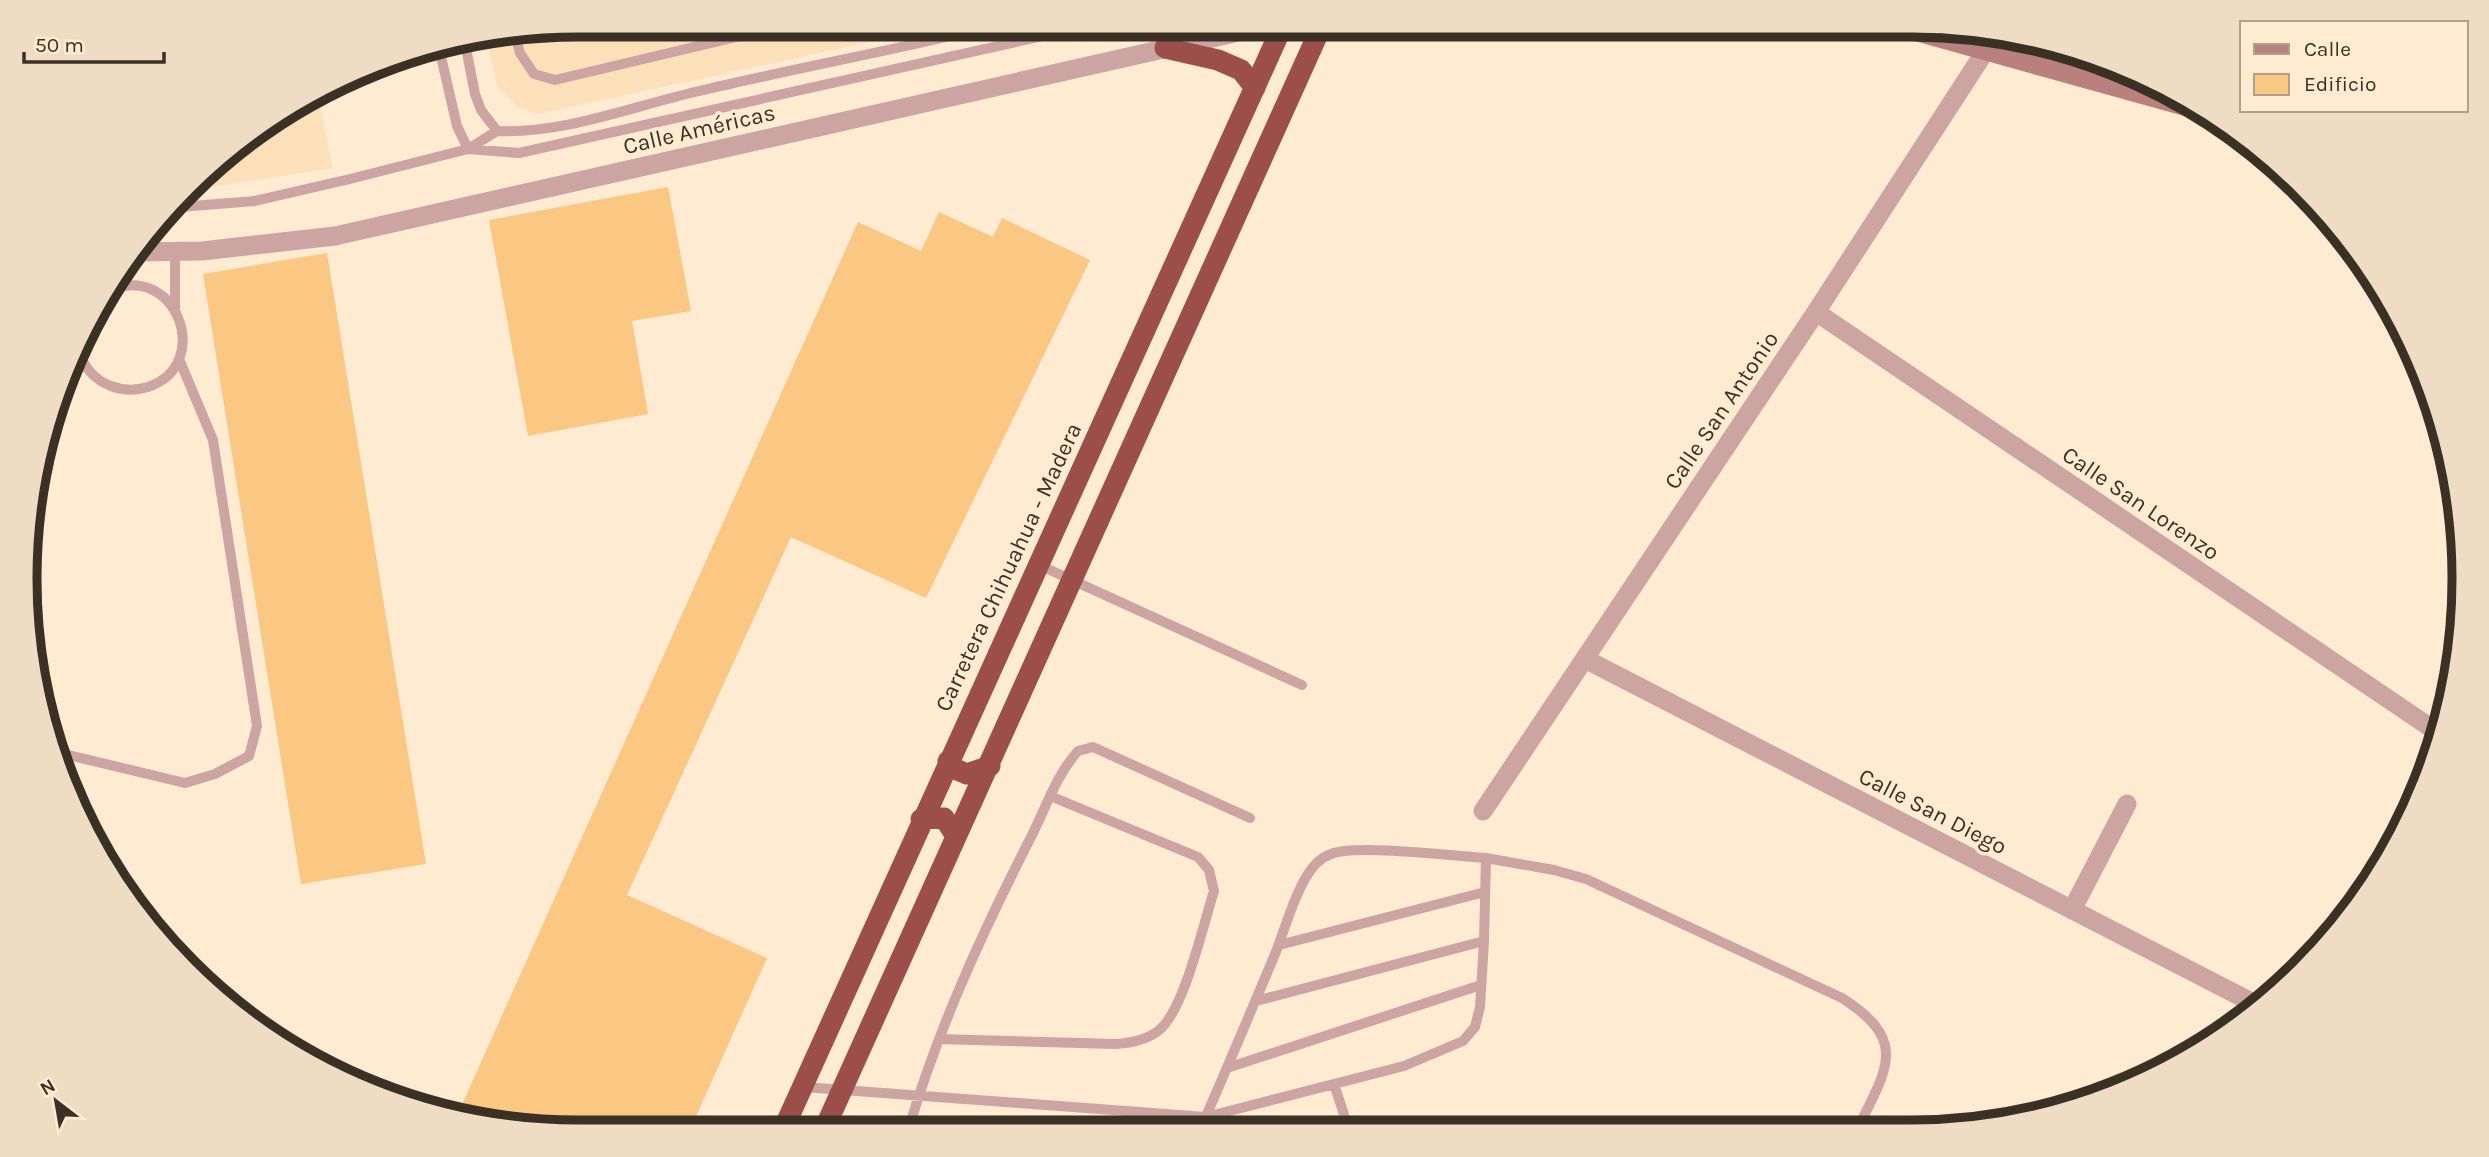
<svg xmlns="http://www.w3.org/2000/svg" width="2489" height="1157" viewBox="0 0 2489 1157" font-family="Karla,sans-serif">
  <rect width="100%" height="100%" fill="#feebd2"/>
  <path fill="#fce0b9" d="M579,25H948L538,114L518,107L497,86L487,40Z
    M318,98L333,168L186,191L241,139Z"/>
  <path fill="#fac882" d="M668,187L691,311L632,321L648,414L528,436L489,220Z
    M939,212L993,237L1002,218L1090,260L926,598L791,537L627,895L767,958L689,1132H578L470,1122L456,1118L858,222L921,251Z
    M327,253L426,864L301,884L203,274Z"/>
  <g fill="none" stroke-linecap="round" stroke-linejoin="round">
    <path stroke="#cca5a2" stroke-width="10" d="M515,35L520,53L534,74L555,80L787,25
      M465,43L475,94L481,110L497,131C562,134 631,107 695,92C795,68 897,50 997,25
      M439,48L457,126L468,149L519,153L1092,25
      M167,208L255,201L350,179L468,149L497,131
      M175,251V309
      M80,352C83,368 97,381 111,386C124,391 135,391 148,387C215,365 176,258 106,292
      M1039,565L1302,685
      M60,753L185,783L215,774L249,756L257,726L213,440L179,359
      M1486,858L1554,870L1586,879L1842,998C1909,1041 1887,1068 1858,1128
      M1279,945L1485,892
      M1256,1001L1484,941
      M939,1039L1116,1044C1131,1043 1146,1040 1158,1031C1184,1012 1203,925 1214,891L1209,870L1198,857L1050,796
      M1227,1068L1481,985
      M1334,1084L1349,1130
      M803,1087L1206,1117L1404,1066L1463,1041L1475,1027L1480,1007L1484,941L1486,858C1454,856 1355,844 1331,854C1319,858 1311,868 1305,879C1291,903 1284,933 1273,959C1249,1016 1225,1073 1200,1130
      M908,1131C938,1028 983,931 1032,835C1046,807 1057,774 1078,751L1093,747L1250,818"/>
    <path stroke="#cca5a2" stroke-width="19" d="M135,252L202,251L335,236L1270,25
      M1816,312L2440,734
      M1585,659L2259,1006
      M1483,811L1816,312L1997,33
      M2072,910L2127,804"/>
    <path stroke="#b9807d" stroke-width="21" d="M1896,25L2205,111"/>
    <path stroke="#9c4e4b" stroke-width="21" d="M1165,48L1218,60L1241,70L1255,88
      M948,761L953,768L967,774L990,766
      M921,819L944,818L956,836
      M782,1132L1283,25
      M823,1132L1322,25"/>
  </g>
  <g text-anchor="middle" stroke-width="7" stroke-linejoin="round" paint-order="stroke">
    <g font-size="23" fill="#3a3124" stroke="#feebd2">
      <text transform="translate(699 129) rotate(-13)" y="8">Calle Américas</text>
      <text transform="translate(1721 410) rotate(-56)" y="8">Calle San Antonio</text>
      <text transform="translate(2141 503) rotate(34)" y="8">Calle San Lorenzo</text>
      <text transform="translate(1008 567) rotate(-65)" y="8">Carretera Chihuahua - Madera</text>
      <text transform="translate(1933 811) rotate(27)" y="8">Calle San Diego</text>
    </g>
  </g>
  <path d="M0 0H2489V1157H0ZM578 37H1911A541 541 0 0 1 2452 578V579A541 541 0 0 1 1911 1120H578A541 541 0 0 1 37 579V578A541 541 0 0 1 578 37Z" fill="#eedcc4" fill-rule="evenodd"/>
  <path fill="none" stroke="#3a3124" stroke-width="9" d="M578 37H1911A541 541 0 0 1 2452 578V579A541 541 0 0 1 1911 1120H578A541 541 0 0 1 37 579V578A541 541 0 0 1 578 37Z"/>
  <rect x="2240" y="21" width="228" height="91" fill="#feebd2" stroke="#b0a18c" stroke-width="2"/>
  <rect x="2254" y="44" width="35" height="10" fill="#b9807d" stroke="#b0a18c" stroke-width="2"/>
  <text x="2304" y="56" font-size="21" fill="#3a3124">Calle</text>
  <rect x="2254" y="74" width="35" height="21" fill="#fac882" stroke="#b0a18c" stroke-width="2"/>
  <text x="2304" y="91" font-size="21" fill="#3a3124">Edificio</text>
  <g transform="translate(56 1101) rotate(329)" stroke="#feebd2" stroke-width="5" paint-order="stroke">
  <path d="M0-5L12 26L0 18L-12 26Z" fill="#3a3124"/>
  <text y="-10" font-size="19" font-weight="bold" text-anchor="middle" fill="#3a3124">N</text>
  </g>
  <path d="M24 52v10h140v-10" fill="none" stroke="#3a3124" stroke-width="3.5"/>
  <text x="35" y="52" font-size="21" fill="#3a3124" stroke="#feebd2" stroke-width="5" paint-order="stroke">50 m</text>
</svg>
